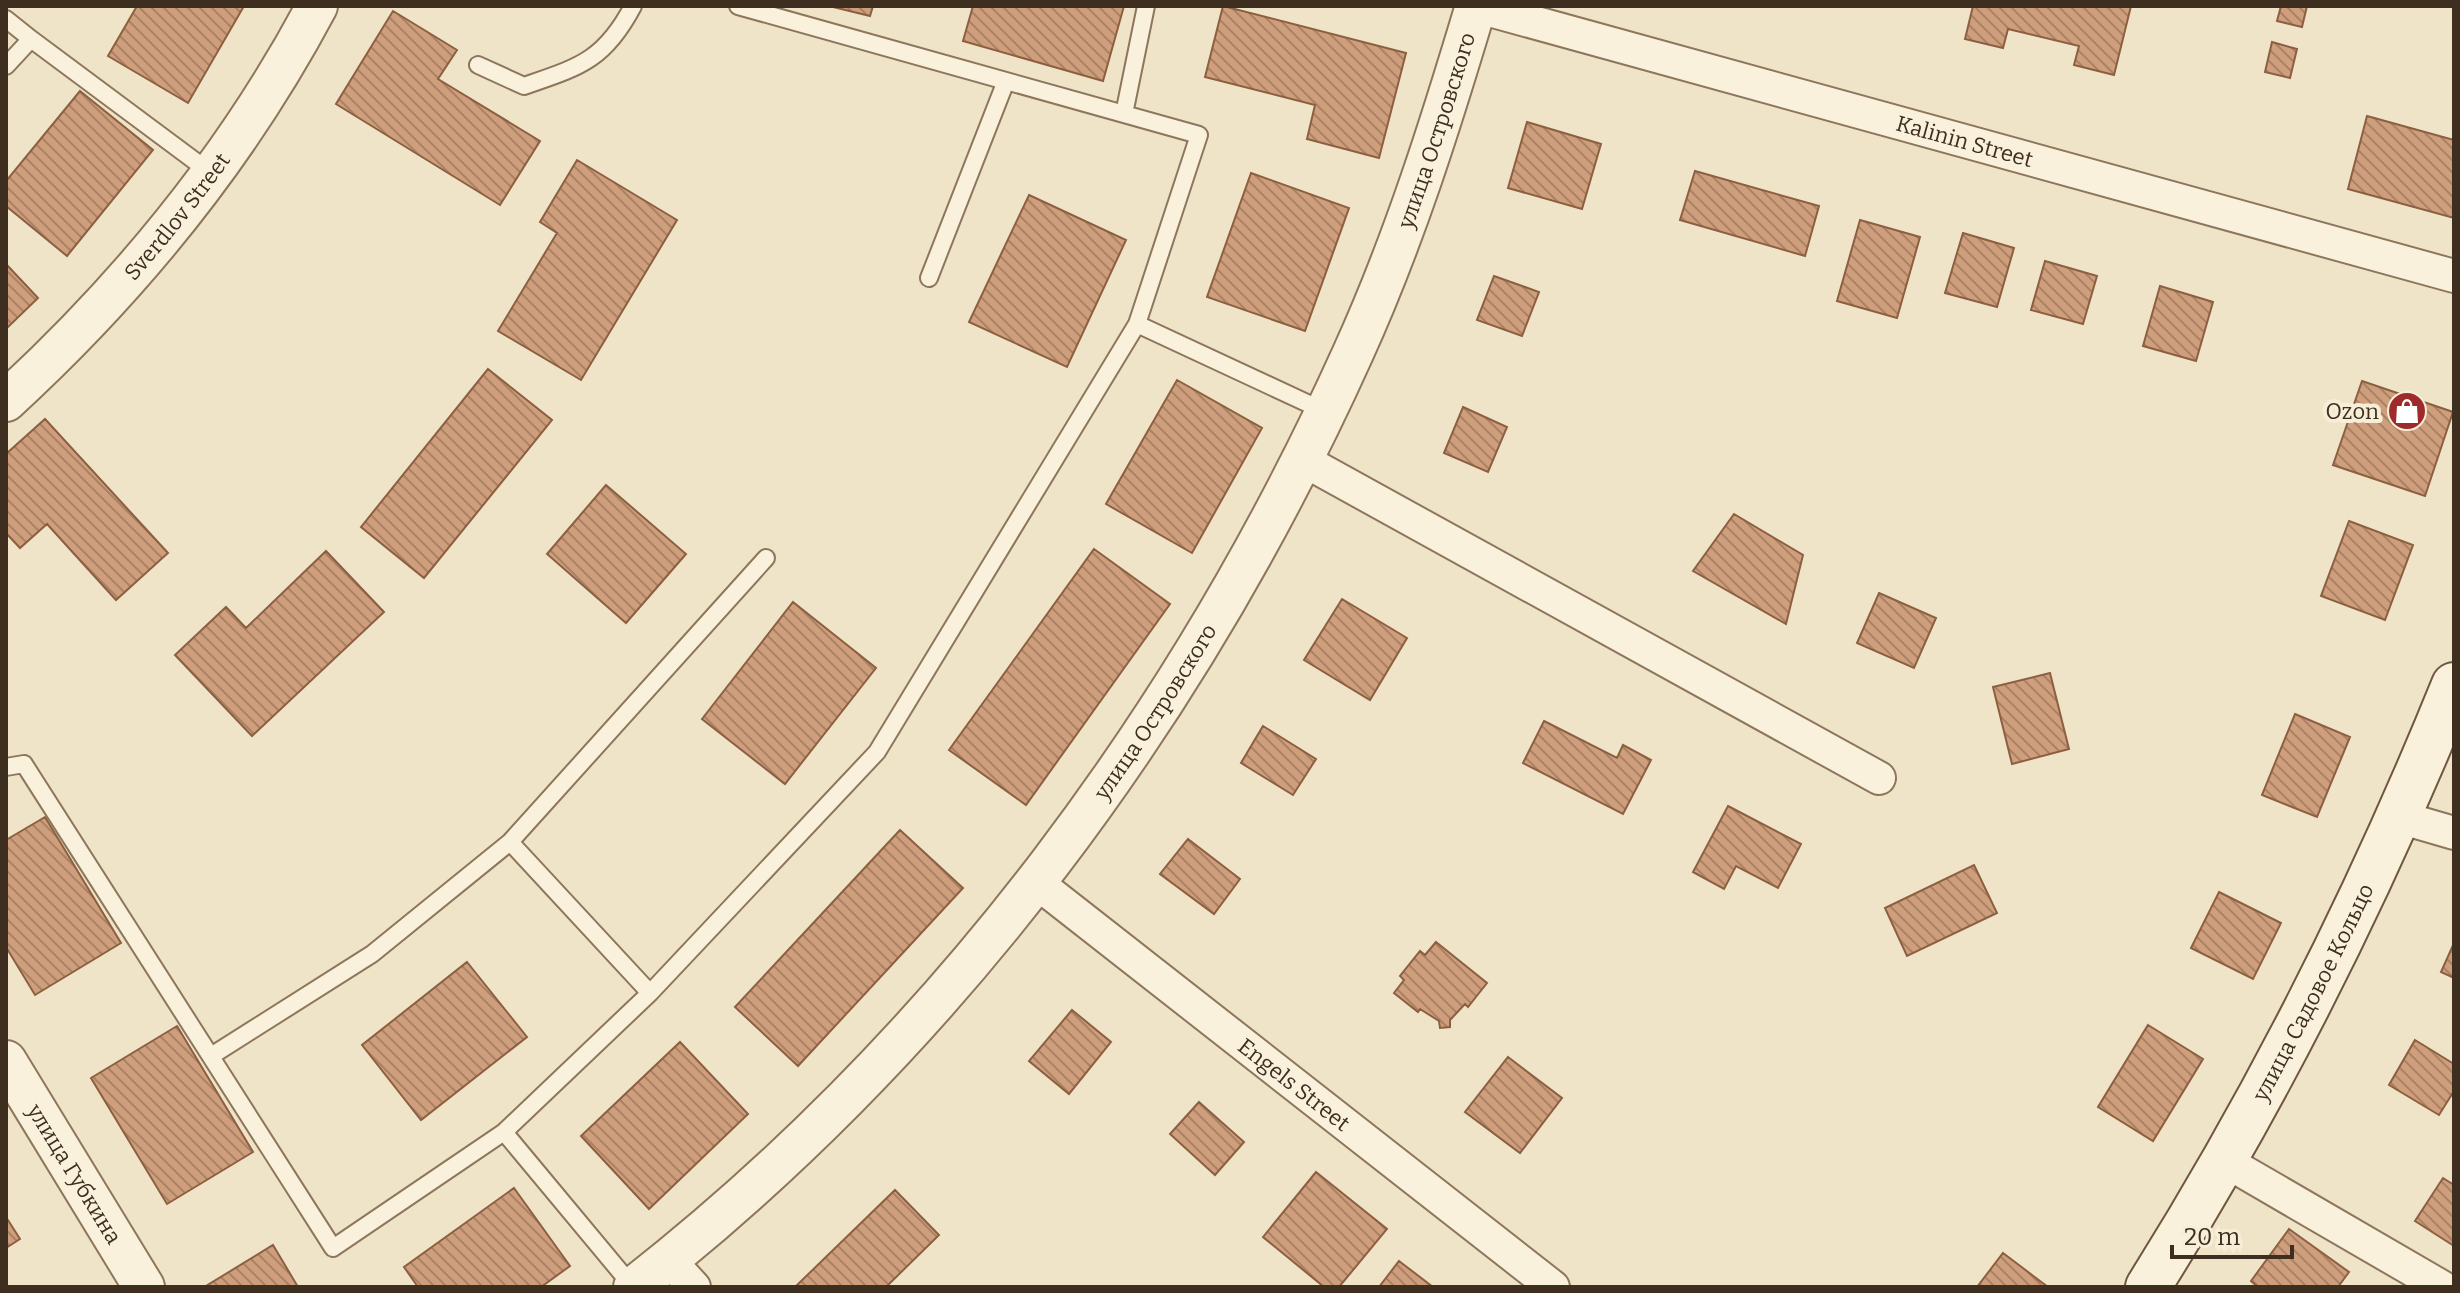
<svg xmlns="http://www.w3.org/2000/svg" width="2460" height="1293" viewBox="0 0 2460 1293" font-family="Bitter,serif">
  <defs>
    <pattern id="building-back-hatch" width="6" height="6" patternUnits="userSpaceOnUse" patternTransform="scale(2)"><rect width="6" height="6" fill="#cf9f7d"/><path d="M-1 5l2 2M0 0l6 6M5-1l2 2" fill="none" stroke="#a98266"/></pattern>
  </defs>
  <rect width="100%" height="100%" fill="#f0e4c8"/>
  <path fill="url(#building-back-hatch)" stroke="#8d5f41" stroke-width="2" d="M137,6H244L188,103L108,56Z
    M829,6H873L870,16Z
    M973,6H1124L1103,81L963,41Z
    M1223,6L1406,53L1379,158L1307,139L1315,105L1205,77Z
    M1973,6H2131L2114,75L2074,65L2079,46L2008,29L2003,48L1965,39Z
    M2281,6H2307L2302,27L2277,21Z
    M393,11L457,50L438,79L540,141L500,205L336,104Z
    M2272,42L2297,49L2290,78L2265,72Z
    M80,91L153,150L67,256L6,206V181Z
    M2367,116L2454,140V218L2348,189Z
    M1527,122L1601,144L1582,209L1508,188Z
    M577,160L677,220L581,380L498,331L557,233L540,222Z
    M1695,171L1819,206L1805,256L1680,220Z
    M1251,173L1349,208L1305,331L1207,297Z
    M1029,195L1126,240L1067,367L969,322Z
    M1860,220L1920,237L1897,318L1837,301Z
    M1963,233L2014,248L1997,307L1945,293Z
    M2045,261L2097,276L2083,324L2031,310Z
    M6,264L38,298L6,329Z
    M1494,276L1539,292L1522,336L1477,320Z
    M2160,286L2213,302L2196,361L2143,346Z
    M488,369L552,420L424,578L361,527Z
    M1177,380L1262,428L1192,553L1106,504Z
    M2362,381L2453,412L2425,496L2333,465Z
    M1463,407L1507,427L1488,472L1444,453Z
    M45,419L168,553L116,600L47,524L20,548L6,533V454Z
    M606,485L686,554L626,623L547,554Z
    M1734,514L1803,555L1786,624L1693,571Z
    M2349,521L2413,545L2385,620L2321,596Z
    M1094,549L1170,604L1026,805L949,750Z
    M326,551L384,612L252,736L175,655L226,607L246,628Z
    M1879,593L1936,618L1914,668L1857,643Z
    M1342,599L1407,638L1370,700L1304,660Z
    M793,602L876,668L785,784L702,719Z
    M2050,673L2069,749L2012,764L1993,687Z
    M2295,714L2350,737L2317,817L2262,795Z
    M1544,721L1617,758L1623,745L1651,760L1623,814L1523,763Z
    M1263,726L1316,759L1293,795L1241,763Z
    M1728,806L1801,844L1778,888L1736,866L1724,889L1693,872Z
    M45,817L121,943L35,995L6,947V840Z
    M900,830L963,888L798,1066L735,1007Z
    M1188,839L1240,879L1214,914L1160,874Z
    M1974,865L1997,913L1907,956L1885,908Z
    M2219,892L2281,923L2253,979L2191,948Z
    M1436,942L1487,983L1468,1007L1465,1004L1450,1020V1027L1440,1028L1439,1021L1420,1009L1418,1012L1394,993L1404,980L1400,976L1420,951L1425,955Z
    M2454,943V978L2441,972Z
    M467,962L527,1037L421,1120L362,1045Z
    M1072,1010L1111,1042L1069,1094L1029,1061Z
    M2148,1025L2203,1059L2153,1141L2098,1107Z
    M177,1026L253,1152L167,1204L91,1078Z
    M2415,1040L2454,1064V1091L2439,1115L2389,1085Z
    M680,1042L748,1114L649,1209L581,1136Z
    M1508,1057L1562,1098L1520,1153L1465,1112Z
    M1199,1102L1244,1142L1215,1175L1170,1134Z
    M1316,1172L1387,1229L1339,1287H1324L1263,1237Z
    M2443,1178L2454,1185V1246L2415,1221Z
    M514,1188L570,1266L541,1287H418L404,1267Z
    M895,1190L939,1235L886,1287H795Z
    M6,1217L20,1239L6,1248Z
    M2289,1229L2349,1272L2338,1287H2258L2251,1281Z
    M273,1245L298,1287H207L206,1286Z
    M2003,1253L2048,1287H1977Z
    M1399,1261L1433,1287H1379Z"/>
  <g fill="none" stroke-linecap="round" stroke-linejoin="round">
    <defs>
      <path id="service" d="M6,19L31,39
        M478,65L524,86C579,67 604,61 633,6
        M6,66L31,39L211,173
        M1124,114L1146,6
        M929,278L1006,81
        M1137,324L1324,411
        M6,767L24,764L333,1248L504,1132L633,1287
        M510,842L650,993
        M211,1056L372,954L510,842L766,558
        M504,1132L650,993L877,752L1137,324L1199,135L738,6"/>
      <g id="minor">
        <path id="s1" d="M1475,6L2454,276"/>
        <path d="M1303,460L1879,778"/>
        <path d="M2399,817L2454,833"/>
        <path id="s2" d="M1036,882L1553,1287"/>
        <path d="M2225,1161L2442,1287"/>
        <path d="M669,1260L694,1287"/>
      </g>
      <g id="tertiary">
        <path id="s3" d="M6,401C130,287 238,155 317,6"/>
        <path id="s4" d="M6,1061L144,1287"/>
        <path id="s5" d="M634,1287C947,1042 1190,714 1353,353C1404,241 1441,123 1476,6"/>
      </g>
      <g id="secondary">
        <path id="s6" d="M2148,1287C2268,1096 2369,895 2454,685"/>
      </g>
    </defs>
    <use href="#service" stroke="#8d765c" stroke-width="20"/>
    <use href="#minor" stroke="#8d765c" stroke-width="36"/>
    <use href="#tertiary" stroke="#8d765c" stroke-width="44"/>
    <use href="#secondary" stroke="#6f573f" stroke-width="48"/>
    <use href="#service" stroke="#faf1dc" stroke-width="16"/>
    <use href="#minor" stroke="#faf1dc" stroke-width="32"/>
    <use href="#tertiary" stroke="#faf1dc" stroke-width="40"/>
    <use href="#secondary" stroke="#faf1dc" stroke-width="44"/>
  </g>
  <defs>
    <symbol id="shop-disc" viewBox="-11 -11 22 22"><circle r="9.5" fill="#9e2a2b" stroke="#f7eed8"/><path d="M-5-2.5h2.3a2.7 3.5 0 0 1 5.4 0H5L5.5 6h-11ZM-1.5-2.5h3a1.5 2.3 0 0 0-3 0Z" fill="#fff"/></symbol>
  </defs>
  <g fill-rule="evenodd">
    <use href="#shop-disc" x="2385" y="389" width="44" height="44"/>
  </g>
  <g text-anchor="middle" stroke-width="8" stroke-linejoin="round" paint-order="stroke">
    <g font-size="22" fill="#3d2e20" stroke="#f7eed8">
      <text dy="8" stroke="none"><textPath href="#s5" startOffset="1428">улица Островского</textPath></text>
      <text dy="8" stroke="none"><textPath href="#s1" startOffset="508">Kalinin Street</textPath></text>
      <text dy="8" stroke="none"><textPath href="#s3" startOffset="252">Sverdlov Street</textPath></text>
      <text dy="8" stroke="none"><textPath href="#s5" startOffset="780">улица Островского</textPath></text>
      <text dy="8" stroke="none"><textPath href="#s6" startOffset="338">улица Садовое Кольцо</textPath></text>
      <text dy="8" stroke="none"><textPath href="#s2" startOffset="328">Engels Street</textPath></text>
      <text dy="8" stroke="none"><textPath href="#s4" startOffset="132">улица Губкина</textPath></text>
    </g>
    <g font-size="22" fill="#3d2e20" stroke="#f7eed8" text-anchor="end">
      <text x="2379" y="419">Ozon</text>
    </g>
  </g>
  <rect width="2460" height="1293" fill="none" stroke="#3d2e20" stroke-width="16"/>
  <path d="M2172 1245v12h120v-12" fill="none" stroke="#3d2e20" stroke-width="4"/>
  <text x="2184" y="1245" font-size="24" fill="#3d2e20" stroke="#f7eed8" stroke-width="6" paint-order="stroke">20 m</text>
</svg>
